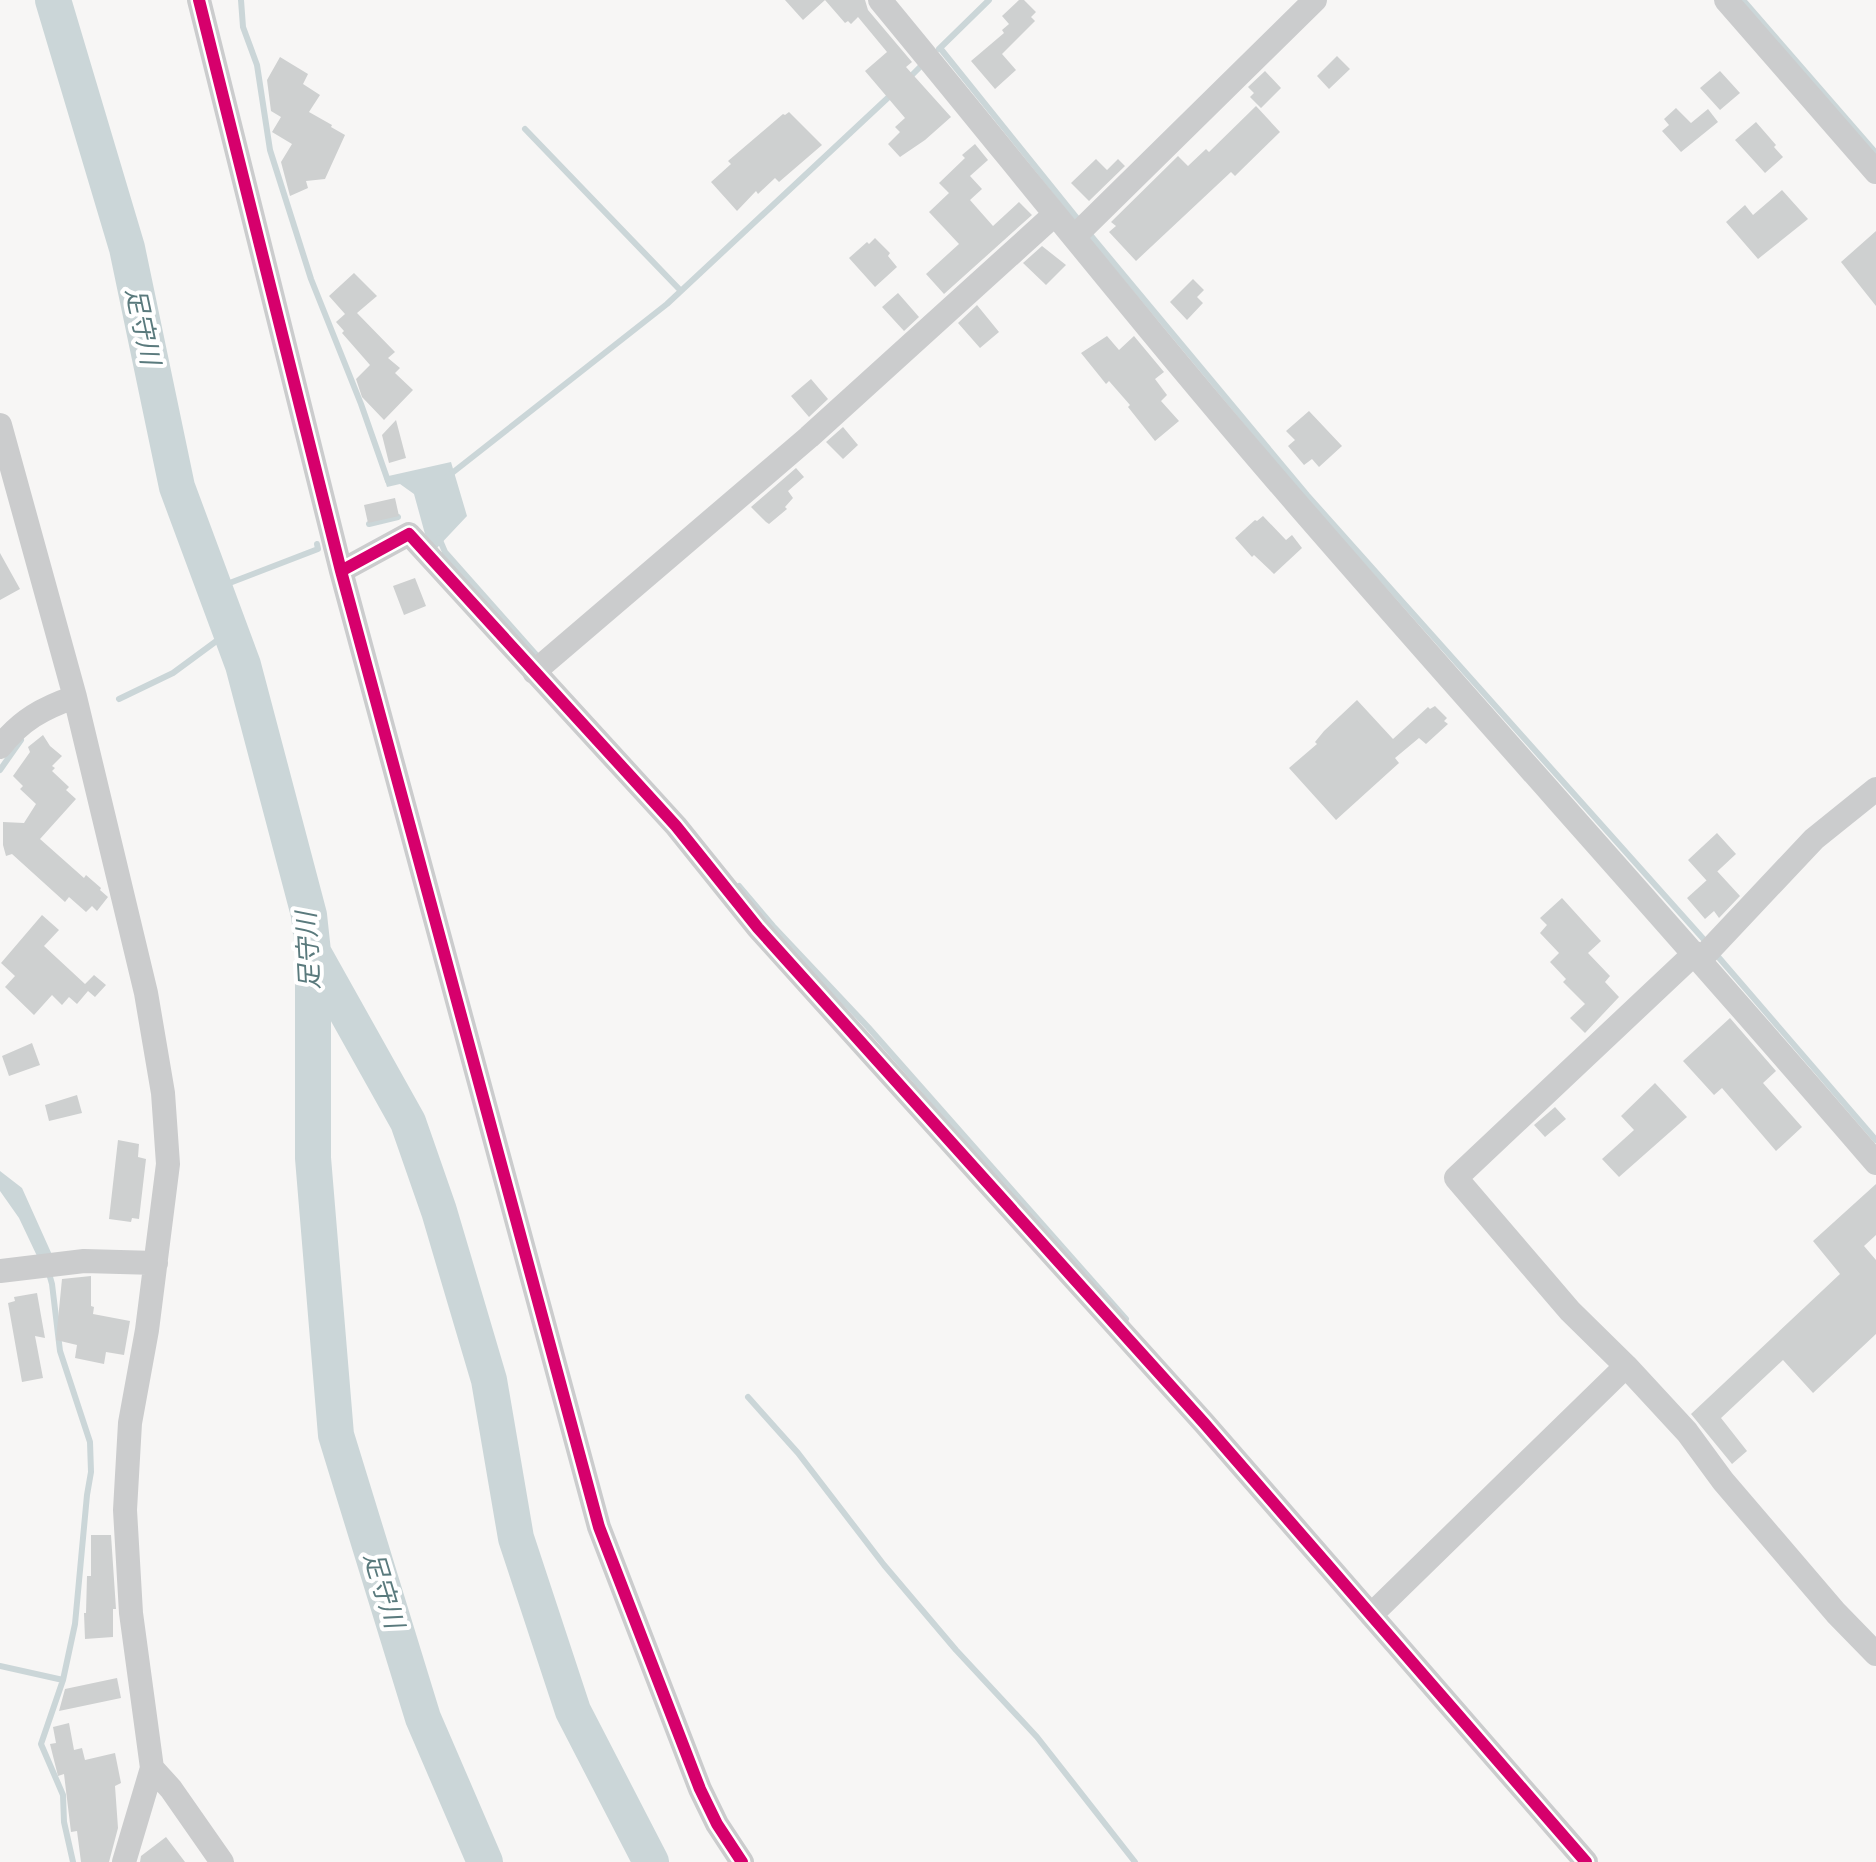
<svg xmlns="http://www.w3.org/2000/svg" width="1876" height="1862" viewBox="0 0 1876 1862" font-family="Rubik,'Noto Sans JP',sans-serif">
  <rect width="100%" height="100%" fill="#f7f6f5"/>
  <path fill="#cbd6d8" d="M451,462L467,516L435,550L425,534L414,494L400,484L387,487L384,477Z
    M0,1171L22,1188L53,1257L37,1256L19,1218L0,1191Z"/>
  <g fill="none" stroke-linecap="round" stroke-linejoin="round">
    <path stroke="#cbd6d8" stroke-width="6" d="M241,0L243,27L257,65L270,150L311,279L361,404L388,481L392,480
      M1743,0L1876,153
      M940,48L1080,222
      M939,49L989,0
      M907,80L925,62
      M525,129L681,291
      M1087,231L1307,495L1707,943
      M447,477L667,304L893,93
      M369,524L398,517
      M439,538L445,552L539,658
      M214,589L318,549L317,544
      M119,699L173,673L230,631
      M0,770L21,740
      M739,886L773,926L868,1027L1126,1319
      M1714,952L1876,1140
      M48,1270L52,1284L60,1351L90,1442L91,1472L87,1495L75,1624L63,1680L41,1744L63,1795L64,1822L73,1862
      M748,1397L798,1453L884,1565L956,1650L1037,1737L1135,1862
      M0,1666L63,1680"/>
    <path stroke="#cbd6d8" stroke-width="36" d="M53,0L127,248L177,487L243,665L309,915L313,952V1158L336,1435L423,1718L485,1862
      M314,954L408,1122L439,1211L489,1380L516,1538L573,1711L651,1862"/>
  </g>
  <path fill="#ced0d0" d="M785,0H825L803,20Z
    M825,0H865L868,10L912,62L906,67L951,117L925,140L900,157L888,144L900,132L895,127L905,118L865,71L887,52L858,17L851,24L848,21L845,23Z
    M1019,0H1024L1036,12L1031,17L1035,21L1002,54L1016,70L995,89L971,61L1004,33L1002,30L1009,24L1002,16Z
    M1337,56L1350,69L1329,89L1317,76Z
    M280,57L308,74L303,84L320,95L309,112L332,125L331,127L345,135L325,179L306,181L308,188L290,196L281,162L292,144L272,132L281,117L271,111L267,80Z
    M1265,71L1281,88L1261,108L1250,97L1254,93L1248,87Z
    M1720,71L1740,93L1720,110L1700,88Z
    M1256,106L1280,132L1235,176L1231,172L1136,261L1109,232L1116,226L1111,222L1178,156L1188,166L1206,149L1209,152Z
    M1676,108L1691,123L1708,109L1718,122L1681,152L1662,131L1669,125L1664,119Z
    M789,112L822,145L779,182L775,178L758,194L756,191L737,211L711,182L731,164L728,161L783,114L785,115Z
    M1756,122L1776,145L1774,147L1783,157L1765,173L1735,140Z
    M975,144L988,160L970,176L982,189L970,200L993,226L1019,202L1032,215L944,294L926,274L959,244L929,212L949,193L939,183L965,158L962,155Z
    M1096,159L1107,170L1118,159L1125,166L1089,201L1071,183Z
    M1782,190L1808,219L1758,259L1726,222L1745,205L1753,215Z
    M1876,231V306L1841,262Z
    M875,238L890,253L888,256L897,267L875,287L849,258L867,242L869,244Z
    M1042,246L1066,265L1046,285L1023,263Z
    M354,273L377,296L357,313L395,352L388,358L400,368L395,373L413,390L384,420L362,397L356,379L370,365L342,333L344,331L336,322L345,314L329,296Z
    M1193,279L1204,290L1197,297L1203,303L1187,320L1170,302Z
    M898,293L919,317L904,331L882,307Z
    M977,305L999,332L980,348L958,323Z
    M1107,336L1119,350L1134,336L1164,372L1155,379L1167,395L1161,401L1179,421L1155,441L1128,407L1130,405L1109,381L1106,384L1081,353Z
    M811,379L828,399L809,417L791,396Z
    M1309,411L1342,446L1319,467L1312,459L1304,465L1288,446L1295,440L1286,431Z
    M396,420L406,458L389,463L382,435Z
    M843,427L858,445L843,459L826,442Z
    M796,468L804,477L788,491L793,498L785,507L787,509L769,524L766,522L751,507Z
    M395,498L399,516L368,523L364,505Z
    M1263,516L1286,540L1292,535L1302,548L1274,574L1254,555L1252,557L1235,538L1255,520L1257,521Z
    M0,553L20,589L0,600Z
    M415,578L426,606L404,615L393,586Z
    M1357,700L1393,739L1428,707L1430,709L1435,706L1447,718L1444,721L1448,724L1426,744L1419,738L1395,758L1399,763L1336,820L1289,768L1317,744L1315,742L1324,731Z
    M43,735L50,746L62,756L52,766L55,768L52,771L69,787L66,790L76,799L40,839L84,878L86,875L101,888L100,890L108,897L97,911L92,906L86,912L69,897L65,902L12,854L6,856L3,845V822L24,823L36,804L20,789L23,786L13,776L30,752L28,747Z
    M1717,833L1736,854L1707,881L1688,860Z
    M1717,871L1740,896L1719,918L1714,911L1705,919L1687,898Z
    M1562,898L1601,941L1588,953L1610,976L1605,982L1619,997L1585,1033L1570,1018L1585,1004L1563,982L1566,979L1550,962L1559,953L1540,933L1547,925L1540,918Z
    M42,915L59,930L44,946L85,984L94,975L106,985L95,997L88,991L77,1004L69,997L62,1005L52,995L34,1015L5,987L15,976L1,963Z
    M1730,1018L1776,1071L1763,1083L1802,1127L1776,1151L1722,1088L1714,1095L1683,1061Z
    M32,1043L40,1065L9,1076L2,1056Z
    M1655,1083L1687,1117L1619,1177L1602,1159L1634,1130L1621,1116Z
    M77,1095L82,1113L49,1121L45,1105Z
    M1555,1107L1566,1119L1545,1137L1534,1125Z
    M118,1140L139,1144L138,1157L146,1159L139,1219L132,1218L131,1222L109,1219Z
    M1876,1184V1235L1864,1246L1876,1260V1334L1813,1393L1783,1360L1721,1418L1747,1451L1732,1464L1691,1414L1840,1274L1813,1241Z
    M91,1276V1306L94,1307L93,1314L130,1321L124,1355L106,1352L104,1364L75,1358L77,1345L56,1340L62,1279Z
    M37,1293L45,1338L35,1336L43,1378L22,1382L8,1303L15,1301L14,1297Z
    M91,1535H111L116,1609H113V1637L85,1639L84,1613H86L87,1576H91Z
    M117,1678L121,1698L59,1711L65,1689Z
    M69,1723L74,1750L82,1748L85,1760L115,1753L121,1783L115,1786L118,1828L109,1862H81L77,1831L71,1832L64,1774L58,1776L50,1744L56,1743L53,1727Z
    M166,1837L185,1862H140L141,1856Z"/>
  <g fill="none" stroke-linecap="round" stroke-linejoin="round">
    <path stroke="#cbcccd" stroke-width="24" d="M199,0L341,571L599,1527L700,1789L717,1824L742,1862
      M880,0C1017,166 1151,335 1292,498C1485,721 1684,939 1876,1163
      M1726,0L1876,172
      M1074,237L1315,0
      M0,425L75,697L146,993L163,1093L168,1164L147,1330L130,1423L125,1510L131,1613L152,1768L124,1862
      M341,571L409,534L676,826L758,928L1204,1423L1586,1862
      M534,672L809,437L1054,215
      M0,747C21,720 43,708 75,697
      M1701,959L1814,839L1876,789
      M0,1271L84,1261L156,1263
      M1626,1366L1687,1432L1723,1481L1836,1613L1876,1654
      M1371,1615L1626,1366L1570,1311L1456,1178L1695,953
      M152,1768L171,1789L222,1862"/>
    <defs>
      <path id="cycleway" d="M199,0L341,571L599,1527L700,1789L717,1824L742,1862
        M341,571L409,534L676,826L758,928L1204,1423L1586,1862"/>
    </defs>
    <use href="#cycleway" stroke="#fff" stroke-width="17"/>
    <use href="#cycleway" stroke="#d6006c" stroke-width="12"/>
  </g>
  <g text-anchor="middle" stroke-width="8" stroke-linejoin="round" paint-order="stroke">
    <g font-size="26" font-style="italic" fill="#5a7a7d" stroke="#fff">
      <text transform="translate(143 326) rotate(78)" y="9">足守川</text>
      <text transform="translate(308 951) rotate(-93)" y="9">足守川</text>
      <text transform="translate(384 1590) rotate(73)" y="9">足守川</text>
    </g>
  </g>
</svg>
